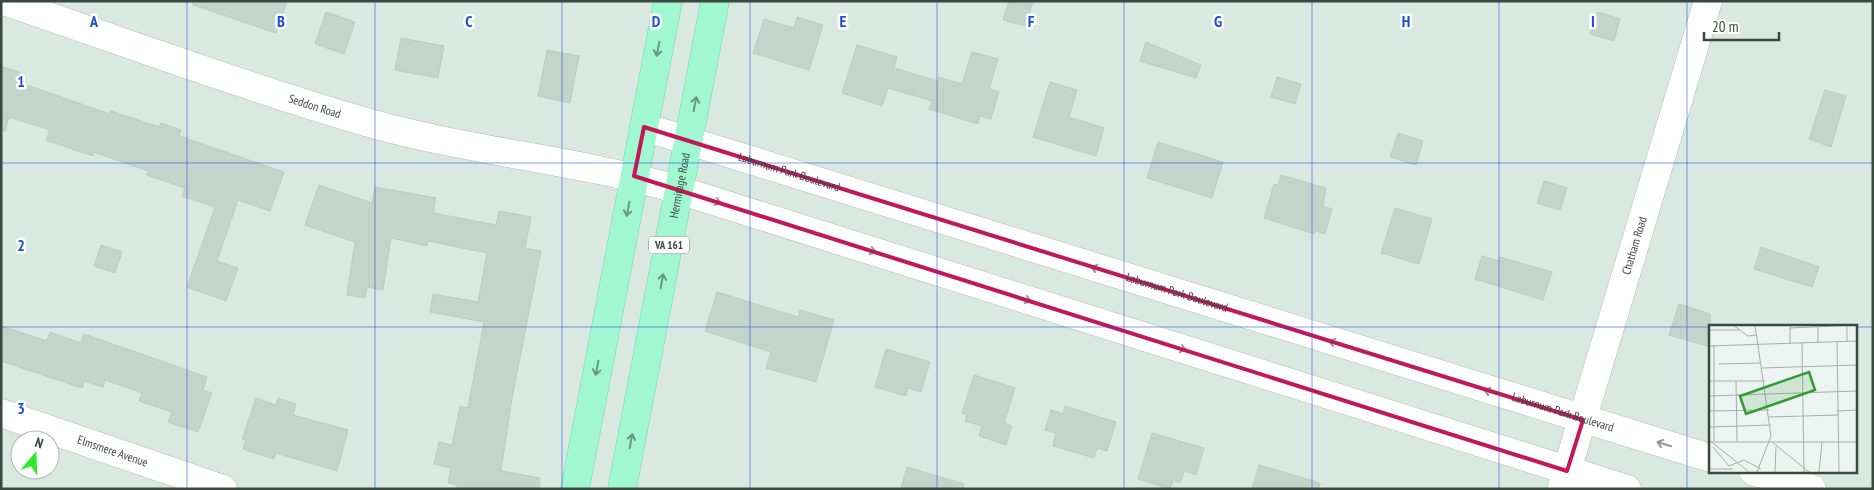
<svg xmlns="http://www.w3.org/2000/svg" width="1874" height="490" viewBox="0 0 1874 490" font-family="'PT Sans Narrow',sans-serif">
  <rect width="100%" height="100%" fill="#ebf4f0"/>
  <path fill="#d9e8e1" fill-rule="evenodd" d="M1,1H1873V489H1ZM1710,326H1855V471H1710ZM20,440H50V470H20Z"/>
  <path fill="#c1d5ca" stroke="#b4cfc0" d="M193,1H287L276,33L193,5Z
    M1009,1H1033L1025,26L1003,20Z
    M326,12L355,22L344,54L315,44Z
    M1597,12L1620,19L1614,41L1590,34Z
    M797,17L823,25L809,70L753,53L764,19L794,28Z
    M401,38L444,46L438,78L395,70Z
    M1146,42L1201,65L1196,78L1140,61Z
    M857,45L897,57L894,68L938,81L939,77L962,84L972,52L998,59L989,89L999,92L991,119L980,116L978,124L929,109L932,101L888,88L882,106L842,93Z
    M547,50L579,56L570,103L538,96Z
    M1,66L24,74L21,83L110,114L111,111L159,127L161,123L181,130L179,136L284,172L270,211L238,200L217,261L238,268L226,301L187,287L215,207L182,196L185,188L147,175L148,171L94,152L93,156L46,140L50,130L9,117L5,131L1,130Z
    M1277,77L1301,84L1295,104L1271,97Z
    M1050,82L1077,90L1069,117L1104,128L1096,156L1033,137Z
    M1825,90L1846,96L1831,147L1809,139Z
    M1398,133L1423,141L1416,165L1390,157Z
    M1158,142L1223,162L1212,198L1147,178Z
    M1281,175L1326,188L1323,206L1332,209L1325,234L1316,231L1314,234L1264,218L1274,184L1278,185Z
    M1544,181L1567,188L1560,210L1537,203Z
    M319,185L372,203L375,187L436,198L433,213L496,225L499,211L531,217L525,248L541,251L512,398L501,471L540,478L539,489H457L458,485L448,483L451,468L434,464L439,442L452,445L460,406L468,408L484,322L430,312L433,294L478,302L487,253L428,241L427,246L391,238L383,290L367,287L365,298L347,295L355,242L305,225Z
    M1395,208L1432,219L1419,264L1381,253Z
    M101,245L122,252L115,273L94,266Z
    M1761,247L1819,267L1812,287L1754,269Z
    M1482,256L1499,261L1500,257L1552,272L1543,300L1475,279Z
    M717,292L798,317L800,310L834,320L816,382L766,368L771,352L705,331Z
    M1679,304L1710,314V347L1669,335Z
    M1,326L47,341L50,332L81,343L84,334L207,377L203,390L212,393L198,432L168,422L172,412L139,401L142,393L105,380L103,387L84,381L82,388L1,361Z
    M886,349L930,362L921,392L908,388L906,396L875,387Z
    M974,375L1015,388L1004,423L1012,426L1006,445L979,436L982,426L965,421L967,415L962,413Z
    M256,398L276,405L278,398L296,404L293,415L348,430L337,471L276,453L274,459L243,449L246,440L242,439Z
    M1065,406L1116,422L1107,451L1097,448L1094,458L1053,446L1056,433L1045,430L1051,410L1063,414Z
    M1152,433L1204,448L1196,475L1184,471L1180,483L1173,480L1170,489L1138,479Z
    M1259,465L1320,483L1319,489H1252Z
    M907,467L964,484L963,489H901Z"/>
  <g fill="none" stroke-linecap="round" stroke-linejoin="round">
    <defs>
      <g id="street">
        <path id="s1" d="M4,1C127,43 249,88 373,124C474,152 579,160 679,190L1627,489"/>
        <path id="s2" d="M644,127L1710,458"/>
        <path id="s3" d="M1,413L223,489"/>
        <path d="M1753,471L1812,489"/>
        <path id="s4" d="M1562,487L1708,1"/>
      </g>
      <g id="primary">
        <path d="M575,489L668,1"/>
        <path id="s5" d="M622,489L715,1"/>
      </g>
    </defs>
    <use href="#street" stroke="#aebfb6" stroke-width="29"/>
    <use href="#primary" stroke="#71dcaa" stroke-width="29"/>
    <use href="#street" stroke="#fff" stroke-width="28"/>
    <use href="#primary" stroke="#a0f7d0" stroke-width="28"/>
  </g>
  <defs><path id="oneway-shaft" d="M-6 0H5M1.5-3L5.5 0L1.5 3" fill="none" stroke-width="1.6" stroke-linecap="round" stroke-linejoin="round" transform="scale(1.25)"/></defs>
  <g stroke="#679780">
    <use href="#oneway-shaft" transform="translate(658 49) rotate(101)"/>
    <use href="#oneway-shaft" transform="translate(695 104) rotate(-79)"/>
    <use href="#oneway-shaft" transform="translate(628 209) rotate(101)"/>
    <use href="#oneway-shaft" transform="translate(662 281) rotate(-79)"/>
    <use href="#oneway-shaft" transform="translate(597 368) rotate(101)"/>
    <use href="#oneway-shaft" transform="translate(631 441) rotate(-79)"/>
  </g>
  <g stroke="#929a95">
    <use href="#oneway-shaft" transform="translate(714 201) rotate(18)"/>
    <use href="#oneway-shaft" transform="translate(869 250) rotate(18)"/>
    <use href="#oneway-shaft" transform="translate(1098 269) rotate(-163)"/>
    <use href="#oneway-shaft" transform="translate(1024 299) rotate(18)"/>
    <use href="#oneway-shaft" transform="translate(1336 343) rotate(-163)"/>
    <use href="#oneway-shaft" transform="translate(1179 348) rotate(18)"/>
    <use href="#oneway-shaft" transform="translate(1491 392) rotate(-163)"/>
    <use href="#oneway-shaft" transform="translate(1664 444) rotate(-163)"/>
  </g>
  <path fill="none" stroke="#c2185b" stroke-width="4" stroke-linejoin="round" d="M644,127L1583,420L1567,471L634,176Z"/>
  <path fill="none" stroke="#1d4ed8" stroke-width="1" stroke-opacity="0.55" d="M187,1V489M375,1V489M562,1V489M750,1V489M937,1V489M1124,1V489M1312,1V489M1499,1V489M1687,1V489M1,163H1873M1,327H1710M1855,327H1873"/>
  <g text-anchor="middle" stroke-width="5" stroke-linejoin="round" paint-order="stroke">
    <rect fill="#fff" stroke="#747f79" stroke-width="1" x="649" y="236.5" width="40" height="17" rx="4"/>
    <g font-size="11" font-weight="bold" fill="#39483f">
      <text x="669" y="249">VA 161</text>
    </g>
    <g font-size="12" fill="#39483f" stroke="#fff">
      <text dy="4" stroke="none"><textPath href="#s1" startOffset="328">Seddon Road</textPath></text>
      <text dy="4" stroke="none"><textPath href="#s2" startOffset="152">Laburnum Park Boulevard</textPath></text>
      <text dy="4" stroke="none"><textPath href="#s5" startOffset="309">Hermitage Road</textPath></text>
      <text dy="4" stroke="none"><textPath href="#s4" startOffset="252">Chatham Road</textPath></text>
      <text dy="4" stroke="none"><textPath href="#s2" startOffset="558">Laburnum Park Boulevard</textPath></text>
      <text dy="4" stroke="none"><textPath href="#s2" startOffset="962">Laburnum Park Boulevard</textPath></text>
      <text dy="4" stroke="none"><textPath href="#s3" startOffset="118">Elmsmere Avenue</textPath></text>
    </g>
  </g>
  <g transform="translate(1709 325)">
    <rect width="148" height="148" fill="#ebf4f0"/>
    <path fill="none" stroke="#a4afa9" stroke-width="1" d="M24,0L39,11L47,10M46,0L62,111L48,147M81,0V19M138,1V17M109,2V18M81,3L148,0M0,5H30M128,16L130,147M93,18L95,147M5,20V116M0,21L148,16M10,39L51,38M53,43L148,40M0,56H56M27,56L28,116M0,71L148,66M0,86L60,85M128,86L148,85M60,92L130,90M0,102L62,100M0,115L40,147M0,117H63M63,117H148M63,117L100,147M4,122L20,141L35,135L52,144M0,144H24M66,147L67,122M110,147L113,117"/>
    <path fill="#339a34" fill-opacity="0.15" stroke="#339a34" stroke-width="2.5" d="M100,47L106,65L37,89L31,71Z"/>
    <rect width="148" height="148" fill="none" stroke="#39483f" stroke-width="2.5"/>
  </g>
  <g font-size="16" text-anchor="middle" font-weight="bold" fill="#1d4ed8" stroke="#fff" stroke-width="5" stroke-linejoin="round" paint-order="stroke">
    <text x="94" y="27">A</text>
    <text x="281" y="27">B</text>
    <text x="469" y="27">C</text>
    <text x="656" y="27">D</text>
    <text x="843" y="27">E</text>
    <text x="1031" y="27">F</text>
    <text x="1218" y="27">G</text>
    <text x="1406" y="27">H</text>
    <text x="1593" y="27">I</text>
    <text x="21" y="87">1</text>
    <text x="21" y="251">2</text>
    <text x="21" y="414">3</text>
  </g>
  <rect width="1874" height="490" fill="none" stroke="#39483f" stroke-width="5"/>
  <g transform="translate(35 455) rotate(19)"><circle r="24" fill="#ffffff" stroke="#b0b6b2"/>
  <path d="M0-4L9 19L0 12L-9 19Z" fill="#2deb2a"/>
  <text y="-8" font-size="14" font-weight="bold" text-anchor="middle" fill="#39483f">N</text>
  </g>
  <path d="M1704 32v8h75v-8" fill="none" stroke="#39483f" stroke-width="2.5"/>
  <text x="1712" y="32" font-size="15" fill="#39483f" stroke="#ffffff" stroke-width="4" paint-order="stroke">20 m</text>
</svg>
